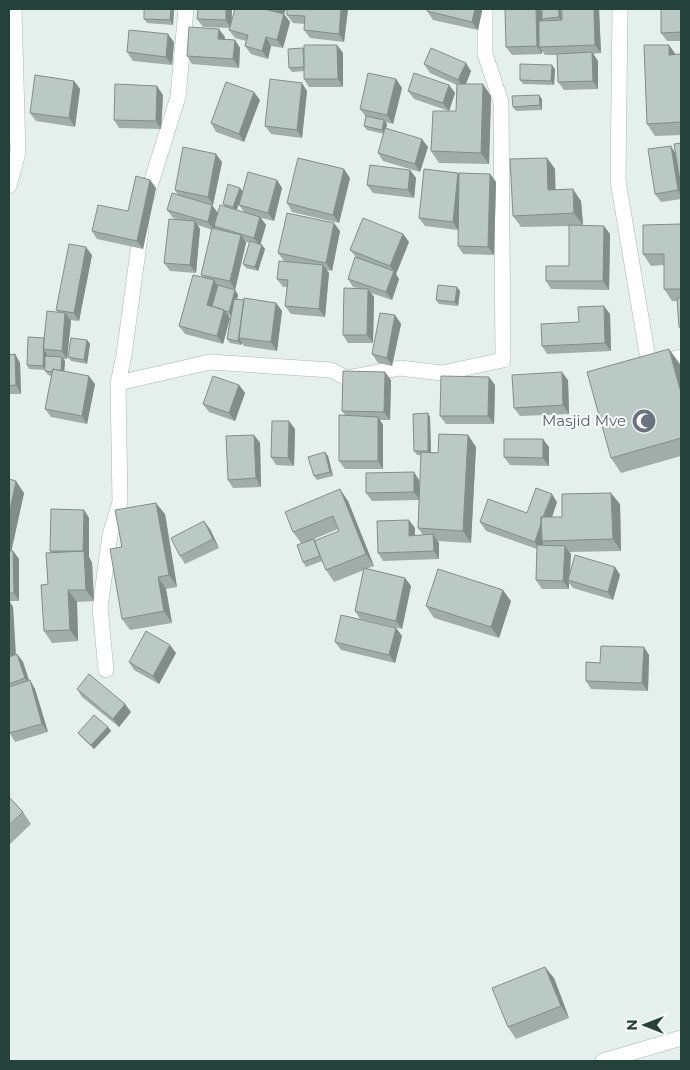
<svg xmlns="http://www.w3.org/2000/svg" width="690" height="1070" viewBox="0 0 690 1070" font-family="Montserrat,sans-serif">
  <rect width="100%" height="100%" fill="#e5efeb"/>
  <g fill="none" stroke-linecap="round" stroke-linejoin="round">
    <defs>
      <path id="minor" d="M620,9L618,181L649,365L681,357
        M9,186L18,153L14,9
        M146,199L178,97L186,9
        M118,383L210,362L331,370L346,378L400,368L442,373L503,360L501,102L485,54V9
        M106,670L100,608L110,535L120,502L118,383L124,355L141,229"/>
      <path id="secondary" d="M603,1061L681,1038"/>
    </defs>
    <use href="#minor" stroke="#a7b7b2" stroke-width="16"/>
    <use href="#secondary" stroke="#a3bab3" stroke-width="16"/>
    <use href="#minor" stroke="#fff" stroke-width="15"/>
    <use href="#secondary" stroke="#fff" stroke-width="15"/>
  </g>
  <path fill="#a0ada9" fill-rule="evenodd" d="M174,9L173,25L147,23L144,19Z
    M198,9H232V21L235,9H286L284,14L290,22L283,48L271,46L268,59L251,54L245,46L246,41L235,38L229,30L230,28L203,27L197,19Z
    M348,9L344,42L310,38L304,30L305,24L293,23L287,15Z
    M428,9H481L482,11L478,30L433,20L427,11Z
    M505,9H540L542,12V9H561L562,20L599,9L601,53L593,54L598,61V89L564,90L558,82L557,55H545L542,51V54L512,55L506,47Z
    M681,9V41H667L661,33Z
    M225,37V39L235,40L240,48L239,68L192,64L187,56Z
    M174,42L172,65L133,61L127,52Z
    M337,45L343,53V87H309L304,79V71L292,72L289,68L303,48Z
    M681,54V135L655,136L647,124L676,55Z
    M424,64L471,71L466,84L491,96L489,164L439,163L431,151L456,111L457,85L430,73Z
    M555,69L554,85L523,84L520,80Z
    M396,79L402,88L393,124L385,122L387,124L386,128L428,147L420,172L383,161L378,153L384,134L367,130L364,126L366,117L360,109Z
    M74,81L80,89L75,127L36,121L30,113Z
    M449,85L455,93L449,111L414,99L408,91Z
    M307,91L302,138L271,134L265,126Z
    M163,95L161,129L119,128L114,120Z
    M542,99V110L516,111L513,107Z
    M260,100L244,142L216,132L211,123Z
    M681,143V199L661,202L655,194L675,152Z
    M547,158L555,169V190L581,201L583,225L572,226L610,234L609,290L551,289L546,281L569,266V226L521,227L513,216Z
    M222,162L213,205H211L218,213L225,206L223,204L240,188L243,192L237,210L244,212L239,205L277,180L282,188L274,221L261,218L266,225L260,244L265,249L258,271L246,268L243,264L250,243L246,242V243L235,290L217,285L235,290L238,295L237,299L276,303L282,311L277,351L244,346L242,343L241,345L230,343L227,339L231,316H228L230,318L223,344L185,334L179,326L203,277L201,275L212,230L198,225L200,229L196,273L170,271L164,263L177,219L173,218L167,210L178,195L175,190Z
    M410,170L416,178L414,198L373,193L367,185Z
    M458,173L459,175L490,174L496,182L494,255L463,254L458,246V230L425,226L419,218Z
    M350,178L339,223L292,212L287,203Z
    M150,180L156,188L143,249L97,239L92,231L128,211Z
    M681,224V330L679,327L677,301H672L664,289V265L651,266L643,254Z
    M340,231L332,271L326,270L329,273L325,317L291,314L285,306L287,287H283L277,279L288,262L284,261L278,253Z
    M403,234L409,242L396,274L399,279L392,300L371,293L374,297L373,343H348L343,335L358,288L353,287L348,279L356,257L350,250Z
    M92,255L79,321L70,320L71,321L67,359H63L65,361L64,371L95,384L87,424L51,417L45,409L51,376L48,375L45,371V370L29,369L27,365L44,338L58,312L56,310Z
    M460,291L458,306L439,304L436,300Z
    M610,314L611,351L547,354L542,346Z
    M395,315L401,324L392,366L378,363L372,354Z
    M87,340L90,344L87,364L71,361L68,357Z
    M15,354L20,363L21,394H9V355Z
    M680,364L681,369V456L621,473L611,458Z
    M391,380L390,420H380L383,425V469H345L339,461L345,415L342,411Z
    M568,380L569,414L520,416L514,408Z
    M239,385L245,393L235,421L209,412L203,404Z
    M495,385L494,424H446L440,416Z
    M430,417L431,452L438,453L468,435L476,447L471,543L437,541L439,543V559L383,561L378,553L415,528V535H423L418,528L419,500L372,501L366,493L419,480L420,491L421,455H417L414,451Z
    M295,429L294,466L276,465L271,457Z
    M254,435L260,443L261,487L233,488L228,480Z
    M549,447V466L510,465L504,457Z
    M328,456L333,476L317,480L314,476Z
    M9,479L24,493L11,551H13L19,559V601H9L13,607L16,654H17L23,662L29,681L35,689L48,732L15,742L9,732Z
    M348,501L374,566L366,569L405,578L411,586L402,629L360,619L355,611L364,570L334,582L326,570L322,561L306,567L303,562L301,543L293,532ZM338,529L339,531L315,541L314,539Z
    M557,502L552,517H562L620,504L621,551L569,552L571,554L570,572L615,567L620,575L613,600L573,588L569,583V589H542L536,580L537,549L486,531L480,522L527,513Z
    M84,510L89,518V557L92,563L94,601L77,602L78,641L52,643L44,631L51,553L50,551Z
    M165,514L177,587L166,589L172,623L130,630L122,619V547Z
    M210,529L219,548L185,564L180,556Z
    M511,601L499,638L434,618L426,606Z
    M396,628L402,636L395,663L341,650L335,642Z
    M176,653L159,684L134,670L129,662Z
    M649,655L648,691L591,689L586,681L600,663Z
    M77,689L131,712L119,727L82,697Z
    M108,727L111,731L94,749L81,737L78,733Z
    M9,797L23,812L31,824L9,845Z
    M554,978L569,1018L516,1039L508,1027Z"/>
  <path fill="#828d89" d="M171,9H174L173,25L170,20Z
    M226,9H232L231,28L226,20Z
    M278,9H286L282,20L277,11Z
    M341,9H348L344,42L339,34Z
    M475,9H481L482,11L478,30L472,22Z
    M536,9H540L542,12V47H539L542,51V54L537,46Z
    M559,9H561L562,22L559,17Z
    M594,9H599L601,53L595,45Z
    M284,14L290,22L283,48L277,40Z
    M219,29L225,37L224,47L218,39Z
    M168,34L174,42L172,65L166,57Z
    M266,37L271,46L268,59L262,51Z
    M235,40L240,48L239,68L233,59Z
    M337,45L343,53V87L338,79Z
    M669,45L677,56L669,55Z
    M592,52L598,61V89L593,81Z
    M466,63L471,71L464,88L458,80Z
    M552,65L555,69L554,85L551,81Z
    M396,79L402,88L393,124L387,115Z
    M74,81L80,89L75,127L69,118Z
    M302,83L307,91L302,138L297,130Z
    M483,84L491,96L489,164L481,153Z
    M449,85L455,93L449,111L443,103Z
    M157,86L163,95L161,129L156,121Z
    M254,92L260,100L244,142L239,134Z
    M539,95L542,99V110L540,105Z
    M384,120L387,124L385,134L382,130Z
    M422,139L428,147L420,172L415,164Z
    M671,146L676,154L681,185V196L678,190Z
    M216,154L222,162L213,205L208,197Z
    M547,158L555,169L556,202L548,190Z
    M344,169L350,178L339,223L333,215Z
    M410,170L416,178L414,198L408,190Z
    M458,173L463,181L458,230L453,222Z
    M490,174L496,182L494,255L488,247Z
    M150,180L156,188L143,249L137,241Z
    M277,180L282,188L274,221L268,213Z
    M240,188L243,192L236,211L233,207Z
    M573,189L581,201L583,225L574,213Z
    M212,205L218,213L214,230L208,222Z
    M260,217L266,225L260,246L254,238Z
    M195,221L200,229L196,273L190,265Z
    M334,223L340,231L332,271L326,263Z
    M604,226L610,234L609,290L603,281Z
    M403,234L409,242L396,274L390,266Z
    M241,235L246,243L235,290L230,281Z
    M262,245L265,249L258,271L255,267Z
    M86,247L92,255L79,321L74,313Z
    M323,265L329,273L325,317L319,309Z
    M394,271L399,279L392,300L386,292Z
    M214,280L219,288L214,308L207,305Z
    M457,287L460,291L458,306L455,302Z
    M368,289L374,297L373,343L367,335Z
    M235,290L238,295L232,317L229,312Z
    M276,303L282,311L277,351L271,342Z
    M604,306L610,314L611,351L605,343Z
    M224,310L230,318L223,344L217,336Z
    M65,313L71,321L67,359L62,351Z
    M395,315L401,324L392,366L387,358Z
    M239,338L242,343L241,345L238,341Z
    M87,340L90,344L87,364L84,360Z
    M669,349L680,364L681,369V393Z
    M44,350L47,354L46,370L43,366Z
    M15,354L20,363L21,394L16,385Z
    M62,357L65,361L64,376L61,372Z
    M385,372L391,380L390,420L384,412Z
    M562,372L568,380L569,414L563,405Z
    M89,376L95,384L87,424L82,416Z
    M489,377L495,385L494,424L488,416Z
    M239,385L245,393L235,421L229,413Z
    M428,413L430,417L431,455L428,451Z
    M378,417L383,425V469L378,461Z
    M289,421L295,429L294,466L288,458Z
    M254,435L260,443L261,487L256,478Z
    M468,435L476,447L471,543L463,531Z
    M543,439L549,447V466L543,458Z
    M325,452L328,456L333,476L330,472Z
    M414,472L419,480L420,500L414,492Z
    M16,481L24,493L11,553L9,550V515Z
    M340,489L348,501L374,566L366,554Z
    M611,493L620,504L621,551L613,539Z
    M552,494L557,502L544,541H542L543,543L540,550L535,542Z
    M156,503L165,514L177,587L169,575Z
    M84,510L89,518V557L92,563L94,601L86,590L83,552Z
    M409,520L415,528V544L409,536Z
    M204,521L210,529L219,548L213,539Z
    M433,534L439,543V559L434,551Z
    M565,546L571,554L569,581L568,580L569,583V589L563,581Z
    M13,551L19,559V601L14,593Z
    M615,567L620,575L613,600L608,592Z
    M158,577L166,589L172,623L164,611Z
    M405,578L411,586L402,629L396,621Z
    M68,590L77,602L78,641L70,630Z
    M503,590L511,601L499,638L491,627Z
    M9,600L13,607L16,662L10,654L9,623Z
    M396,628L402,636L395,663L389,655Z
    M170,645L176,653L159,684L153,676Z
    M644,647L649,655L648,691L642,683Z
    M17,654L23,662L31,686L25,678Z
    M30,680L35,689L48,732L42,724Z
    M125,704L131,712L119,727L113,719Z
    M108,727L111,731L94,749L91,745Z
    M545,967L554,978L569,1018L561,1006Z"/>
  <path fill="#bac9c4" stroke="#828d89" d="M144,9H171L170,20L144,19Z
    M198,9H226V20L197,19Z
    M235,9H264L284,14L277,40L266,37L262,51L245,46L248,35L229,30Z
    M269,9H278L277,11Z
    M287,9H341L339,34L304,30L305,16L287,15Z
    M428,9H475L472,22L427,11Z
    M505,9H536L537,46L506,47Z
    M542,9H559V17L542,19Z
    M562,9H594L595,45L539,47V21L562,20Z
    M661,9H681V32L661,33Z
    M189,27L219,29L218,39L235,40L233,59L187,56Z
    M129,30L168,34L166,57L127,52Z
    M304,45H337L338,79H304Z
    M644,45H669V55L681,54V122L647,124Z
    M303,48L304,67L289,68L288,49Z
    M431,48L466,63L458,80L424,64Z
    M592,52L593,81L558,82L557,54Z
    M520,64L552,65L551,81L520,80Z
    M368,73L396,79L387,115L360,109Z
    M414,73L449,85L443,103L408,91Z
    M35,75L74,81L69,118L30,113Z
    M270,79L302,83L297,130L265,126Z
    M226,82L254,92L239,134L211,123Z
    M115,84L157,86L156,121L114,120Z
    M457,84H483L481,153L431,151L433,111H456Z
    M539,95L540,105L513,107L512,96Z
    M366,116L384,120L382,130L364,126Z
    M385,128L422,139L415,164L378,153Z
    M681,143V187L674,144Z
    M671,146L678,190L655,194L648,149Z
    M183,147L216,154L208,197L175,190Z
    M298,158L344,169L333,215L287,203Z
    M547,158L548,190L573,189L574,213L513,216L510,159Z
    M370,165L410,170L408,190L367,185Z
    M424,169L458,173L453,222L419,218Z
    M248,172L277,180L268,213L239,205Z
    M459,173L490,174L488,247L458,246Z
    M136,176L150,180L137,241L92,231L98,205L128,211Z
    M228,184L240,188L233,207L223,204Z
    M172,193L212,205L208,222L167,210Z
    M220,205L260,217L254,238L214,226Z
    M287,213L334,223L326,263L278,253Z
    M363,218L403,234L390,266L350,250Z
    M169,219L195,221L190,265L164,263Z
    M681,224V289H664V254H643V225Z
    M569,225L604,226L603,281H546V266H569Z
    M212,228L241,235L230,281L201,275Z
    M250,241L262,245L255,267L243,264Z
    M69,244L86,247L74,313L56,310Z
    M355,257L394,271L386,292L348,279Z
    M279,261L323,265L319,309L285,306L288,280L277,279Z
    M193,275L214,280L207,305L224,310L217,336L179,326Z
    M218,285L235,290L229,312L225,311L224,310L212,306Z
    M438,285L457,287L455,302L436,300Z
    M344,288L368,289L367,335H343Z
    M244,298L276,303L271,342L239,338Z
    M677,298H681V327H679Z
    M234,299L244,300L238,341L227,339Z
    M604,306L605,343L542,346L541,324L579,322L578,307Z
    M47,311L65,313L62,351L43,349Z
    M380,313L395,315L387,358L372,354Z
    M28,337L44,338L43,366L27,365Z
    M71,338L87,340L84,360L68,357Z
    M669,349L681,393V438L611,458L587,372Z
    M15,354L16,385L9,386V355Z
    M45,356L62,357L61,371L53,369L52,372L45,371Z
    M53,369L89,376L82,416L45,409Z
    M343,371L385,372L384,412L342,411Z
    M562,372L563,405L514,408L512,375Z
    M213,376L239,385L229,413L203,404Z
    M441,376L489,377L488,416H440Z
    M428,413V451H414L413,414Z
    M339,415L378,417V461H339Z
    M272,421H289L288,458L271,457Z
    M439,434L468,435L463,531L418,528L421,452L438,453Z
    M254,435L256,478L228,480L226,436Z
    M504,439H543V458L504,457Z
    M325,452L330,472L314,476L308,457Z
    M414,472V492L366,493V473Z
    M9,479L16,481L9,515Z
    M536,488L552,494L543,517H541V523L535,542L480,522L488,499L527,513Z
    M340,489L366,554L326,570L314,541L339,531L333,516L293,532L285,512Z
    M611,493L613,539L542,541L541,517H562V494Z
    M156,503L169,575L158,577L164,611L122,619L110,549L122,547L115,510Z
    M51,509L84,510L83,551H50Z
    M409,520V536L433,534L434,551L378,553L377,521Z
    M204,521L213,539L180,556L171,538Z
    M314,539L320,556L303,562L297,545Z
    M537,545L565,546L563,581L536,580Z
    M9,551H13L14,593H9Z
    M84,551L86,590H68L70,630L44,631L41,585L48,584L46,553Z
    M575,555L615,567L608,592L568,580Z
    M364,568L405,578L396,621L355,611Z
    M438,569L503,590L491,627L426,606Z
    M341,615L396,628L389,655L335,642Z
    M9,623L10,654H9Z
    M146,631L170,645L153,676L129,662Z
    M601,646L644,647L642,683L586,681V662L600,663Z
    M17,654L25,678L9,684V657Z
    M89,674L125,704L113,719L77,689Z
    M30,680L42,724L9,733V687Z
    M94,715L108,727L91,745L78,733Z
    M9,797L23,812L9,825Z
    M545,967L561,1006L508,1027L492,988Z"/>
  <defs>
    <symbol id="mosque-disc" viewBox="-11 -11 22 22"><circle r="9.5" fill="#6b7280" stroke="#f6fbf9"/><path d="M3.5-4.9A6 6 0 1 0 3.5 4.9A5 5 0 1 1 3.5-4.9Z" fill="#fff"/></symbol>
  </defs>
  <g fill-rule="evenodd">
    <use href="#mosque-disc" x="630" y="407" width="28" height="28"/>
  </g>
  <g text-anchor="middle" stroke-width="4" stroke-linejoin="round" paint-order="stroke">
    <g font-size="15" fill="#5b616d" stroke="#f6fbf9" text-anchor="end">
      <text x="626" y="426">Masjid Mve</text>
    </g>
  </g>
  <rect width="690" height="1070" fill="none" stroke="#24413a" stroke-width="20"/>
  <g transform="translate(645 1025) rotate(270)" stroke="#f6fbf9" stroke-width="4" paint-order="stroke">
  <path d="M0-4L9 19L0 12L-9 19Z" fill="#24413a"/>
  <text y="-8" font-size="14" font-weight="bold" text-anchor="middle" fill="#24413a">N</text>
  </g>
</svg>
